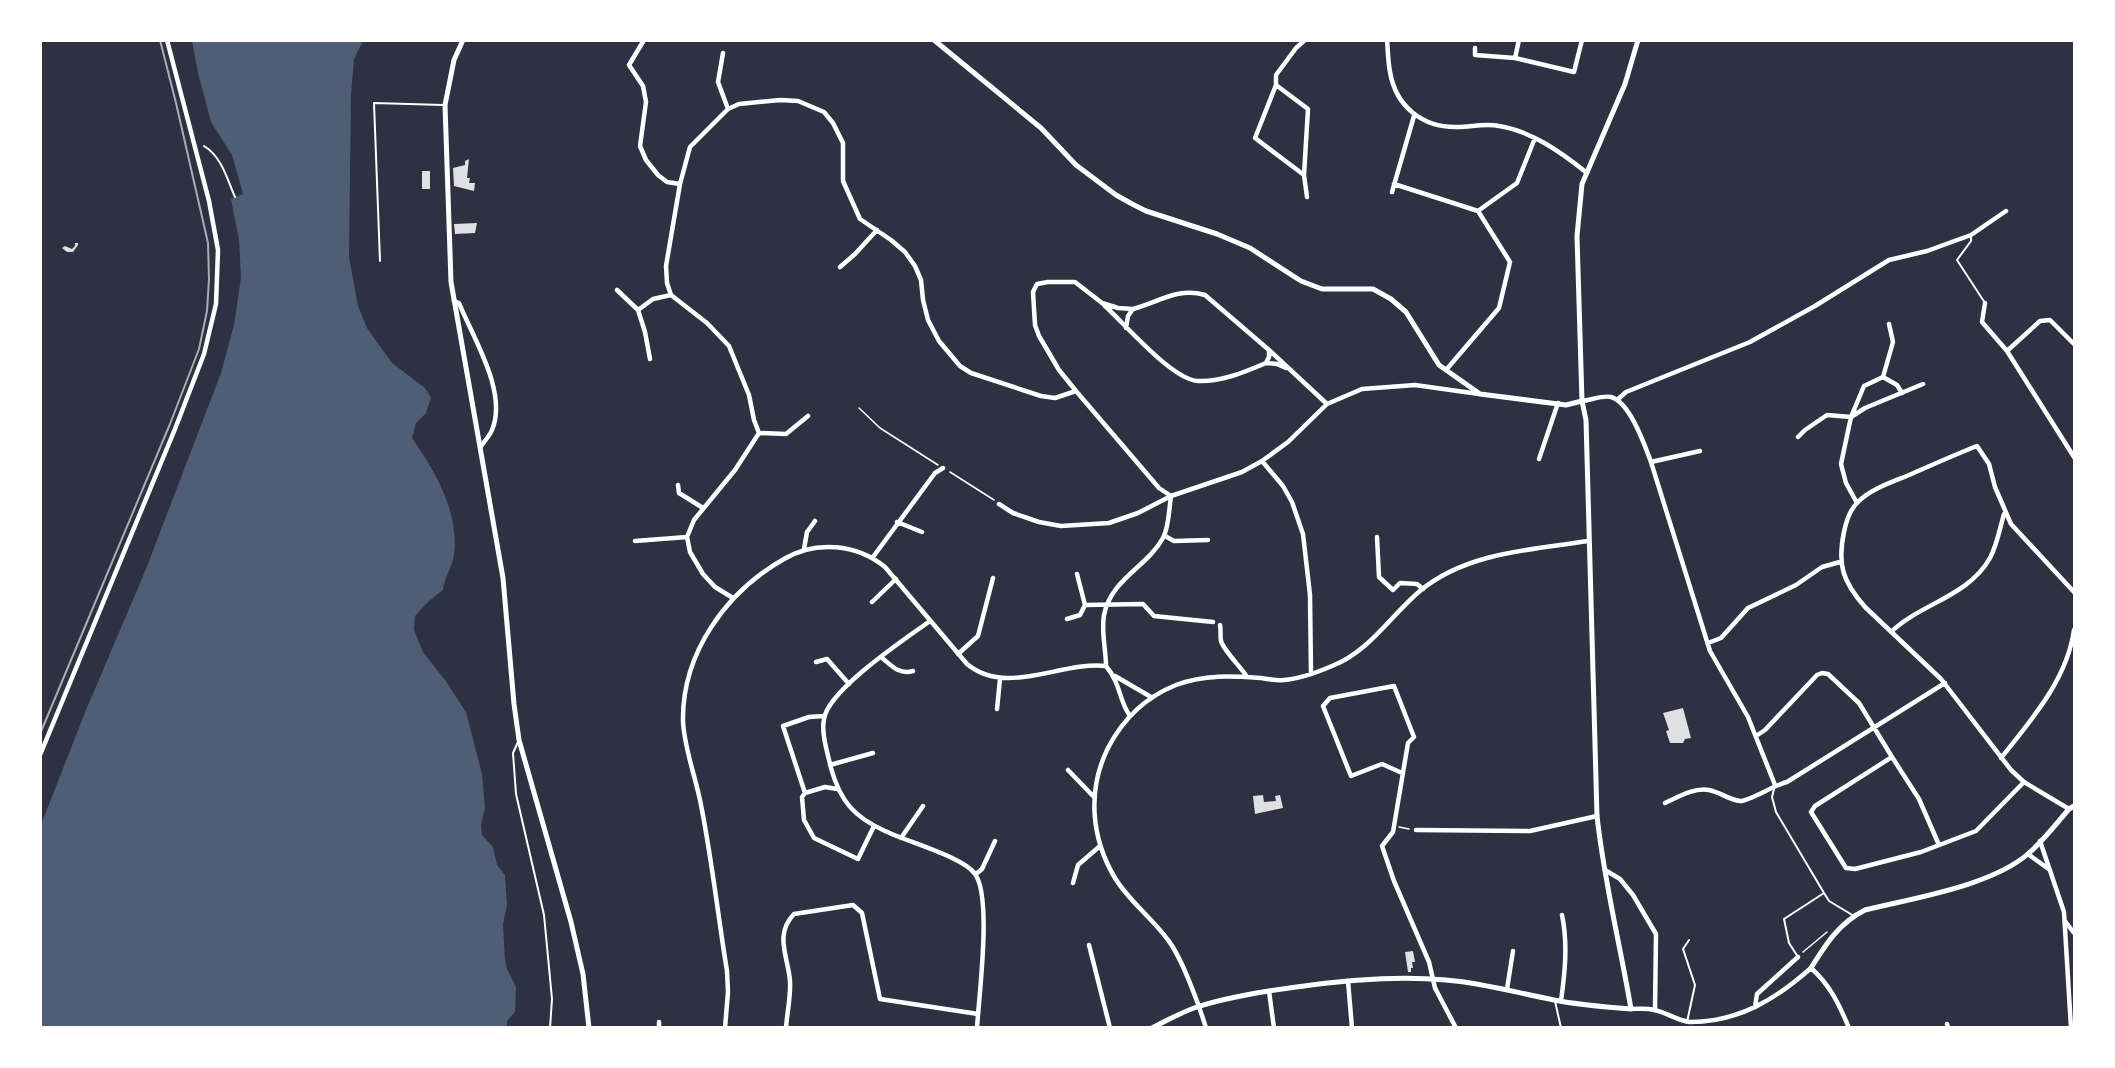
<svg xmlns="http://www.w3.org/2000/svg" width="2115" height="1068" viewBox="0 0 2115 1068" font-family="'Archivo Narrow',sans-serif">
  <rect width="100%" height="100%" fill="#2d3142"/>
  <path fill="#4f5d75" d="M192,41H363L354,59L351,94L349,257L358,306L367,328L392,363L425,388L431,398L426,413L416,423L412,438C436,473 459,511 454,555C452,568 444,578 443,590L428,602L415,616L414,630L423,652L445,680L466,712L482,774L485,808L481,825L482,835L493,847L497,865L505,875L507,905L503,924L505,960L507,969L516,987L515,1012L507,1021V1028L41,1027L40,827L86,710L146,569L221,373L234,325L241,278L239,240L231,199L243,194L232,155L211,122L198,73Z"/>
  <path fill="#e0e0e3" d="M469,159L467,178H470L469,183H475L474,191L454,186L453,168L465,165V161Z
    M422,171H430V189H422Z
    M477,223L475,233L455,234L454,224Z
    M75,243H78V245L73,252H67L62,248L65,246L72,249L75,246Z
    M1683,708L1691,738L1685,739L1683,743H1670L1666,731L1669,730L1663,713Z
    M1263,795L1264,802L1276,801L1275,796L1280,795L1283,808L1255,814L1253,796Z
    M1413,951L1415,962H1412L1413,968H1411V972H1408L1405,952Z"/>
  <g fill="none" stroke-linecap="round" stroke-linejoin="round">
    <path stroke="#fff" stroke-width="1.5" d="M859,408L880,428L938,465
      M950,472L994,500
      M1399,827L1409,829
      M1803,952L1827,932"/>
    <path stroke="#fff" stroke-width="2" d="M204,146C222,157 227,179 235,197
      M1971,235V241L1957,260L1985,303
      M380,261L374,103L443,105
      M518,742L513,753L516,794L544,915L552,999L550,1028
      M1774,789L1772,797L1776,812L1824,893L1829,901L1854,916
      M1798,957L1789,943L1784,919L1824,893
      M1555,1001L1561,1028
      M1687,1022L1695,985L1683,949L1689,940"/>
    <path stroke="#fff" stroke-width="4.5" d="M644,40L629,65L643,86L646,102L640,146L646,160L658,175L667,182L680,184
      M1387,40C1388,51 1388,62 1390,72C1396,107 1423,128 1458,127C1471,127 1485,123 1499,126C1531,131 1561,152 1587,173
      M1475,48V55L1515,58L1574,72L1582,40
      M723,53L718,82L728,109
      M1515,58L1519,40
      M1276,85L1308,109L1304,175L1307,197
      M1304,175L1255,138L1276,85V75L1296,48L1305,40
      M1394,184L1478,211
      M1392,192L1414,116
      M1478,211L1517,183L1535,138
      M840,267L855,254L877,230
      M617,290L638,310
      M454,301L459,303C473,338 508,392 492,430C490,435 485,441 481,446
      M1985,303L1982,322L2007,351
      M1104,305C1124,323 1172,380 1198,381C1221,382 1245,372 1266,363L1269,357V350
      M1133,309L1118,308L1102,303L1075,282H1048L1037,284L1033,292L1035,325L1039,336L1059,370L1076,391L1159,488L1171,496
      M1889,324L1893,342L1883,377L1897,385L1902,393
      M1126,328L1128,316L1133,309C1159,302 1178,287 1205,295L1269,350L1327,404
      M2074,344L2050,320L2040,321L2007,351L2074,457
      M650,359L645,332L638,310L653,299L671,295
      M1266,363L1277,364L1286,368
      M1446,370L1499,308L1510,262L1478,211
      M1617,400L1626,392L1750,342L1815,306L1889,260L1927,251L1971,235L2006,211
      M1582,401C1591,400 1603,395 1611,397C1630,402 1645,446 1651,462L1710,651L1748,717L1775,785
      M759,433L786,434L808,416
      M1798,437L1805,430L1827,415L1851,417L1864,386L1883,377
      M1539,459L1558,403
      M1262,461L1283,486L1292,502L1303,534L1310,595L1311,673
      M1651,462L1700,451
      M678,485L679,493L703,508
      M1857,503L1846,483L1841,464L1851,417L1865,408L1923,384
      M999,504L1013,513L1039,522L1061,526L1109,523L1138,513L1171,496L1242,472L1262,461L1288,442L1327,404L1362,389L1415,385L1479,394
      M897,522L922,532
      M1165,536L1174,541L1208,540
      M1377,537L1379,577L1393,590L1400,583L1417,584L1423,589
      M635,541L687,537
      M804,549L807,532L815,521
      M873,557L935,473L943,468
      M1077,574L1085,605L1143,604L1154,616L1213,622
      M733,598L715,587L703,574L690,552L687,537L694,520L735,470L759,433L754,420L749,395L729,346L707,323L671,295L667,283L666,266L680,184L690,147L728,109L739,104L780,100L798,101L824,112L833,123L843,143V181L860,219L891,240L905,252L915,266L921,280L923,300L928,320L939,341L960,366L971,373L1041,396L1055,398L1076,391
      M872,602L896,579
      M1067,619L1080,615L1085,605
      M930,621C905,639 828,690 824,719C821,734 828,754 831,768C840,801 854,817 885,831C905,841 964,857 975,874C992,897 979,995 977,1028
      M1220,625C1221,630 1220,636 1221,641C1224,651 1241,667 1247,677
      M1891,632C1921,603 1968,597 1990,558C1997,545 2000,528 2004,514
      M1708,643L1721,638L1748,608L1796,585L1822,567L1840,562
      M958,654L978,636L993,578
      M881,657C892,666 899,675 913,671
      M816,662L827,659L849,684
      M1106,666C1106,650 1101,631 1104,615C1111,579 1147,567 1163,538C1169,527 1169,509 1171,496
      M1115,676L1151,697
      M997,709L1000,679
      M1756,736L1765,730L1817,675L1822,673L1828,674L1859,703L1892,757L1815,806L1811,812L1846,868L1855,869L1921,852L1976,831L2024,782
      M40,755L175,429L204,354L216,304L218,250L209,201L167,40
      M1892,757L1919,799L1939,845
      M2001,758C2031,720 2067,680 2074,630
      M830,765L873,753
      M1068,770L1094,797
      M1402,773L1382,764L1351,776L1323,706L1330,698L1394,686L1414,737L1408,743L1393,832L1382,846L1394,881L1429,962L1435,988L1456,1028
      M837,789L825,787L805,793L802,797L804,820L814,838L858,859L874,826
      M805,793L783,726L809,717L824,716
      M1665,803C1678,797 1695,787 1709,790C1720,792 1729,800 1740,801C1750,801 1774,785 1787,782L1945,683
      M2069,809L2024,782L2011,770L1941,679L1865,607C1843,582 1837,565 1844,532C1846,522 1850,510 1857,503C1870,489 1892,482 1909,475C1932,465 1954,455 1977,446L1989,464L1995,487L2011,524L2074,592
      M1416,830L1530,831L1597,816
      M901,838L923,806
      M2040,841L2064,912L2071,1028
      M2028,854L2050,870
      M1605,870L1620,879L1633,895L1656,934L1655,1010
      M976,874L982,869L995,841
      M1073,883L1078,865L1100,846
      M2065,921L2074,933
      M1089,945L1110,1028
      M1348,981L1352,1028
      M1507,989L1513,951
      M1269,991L1274,1028
      M1561,1001C1565,972 1568,944 1562,915
      M1755,1007L1757,994L1798,957
      M1631,1009C1639,1009 1647,1008 1654,1010C1666,1012 1678,1021 1690,1022C1739,1022 1776,999 1811,968C1830,985 1839,1004 1849,1028
      M659,1022V1028
      M1947,1024L1948,1028
      M725,1028L728,992L727,971C718,916 712,860 701,805C696,778 684,748 683,721C682,653 726,592 784,559C816,540 857,544 885,567L967,664C1007,697 1060,661 1106,666C1121,684 1119,701 1130,716
      M786,1028C787,1013 791,996 790,981C788,956 774,935 794,914L853,905L862,913L880,999L978,1014
      M1206,1028C1199,1005 1182,958 1168,940C1153,919 1128,900 1115,878C1091,838 1087,790 1108,748C1123,719 1146,697 1176,685C1205,674 1232,676 1261,678C1268,679 1277,681 1284,680C1299,679 1318,672 1332,666C1369,652 1391,615 1421,590C1468,552 1531,550 1588,541"/>
    <path stroke="#fff" stroke-width="5" d="M463,40L454,60L445,105L451,282L503,578L514,704L519,740L571,922L583,974L589,1028
      M934,40L1041,128L1076,165L1116,195L1134,205L1146,211L1217,234L1250,248L1301,281L1322,289H1373L1391,299L1406,312L1439,365L1480,394L1566,405L1582,401
      M1811,968C1826,944 1839,923 1865,910C1913,898 1992,886 2029,853C2044,840 2056,824 2069,809L2074,806
      M1152,1028C1167,1020 1182,1012 1197,1007C1221,999 1244,995 1269,991C1327,982 1387,975 1446,980C1483,983 1518,993 1554,1000C1579,1005 1605,1007 1631,1009C1620,944 1604,881 1597,816L1586,420L1582,401L1577,236L1582,184L1625,84L1638,40"/>
    <path stroke="#abadb3" stroke-width="2" d="M40,734L170,424L199,349L207,311L209,279L208,243L176,103L160,40"/>
  </g>
  <rect width="2115" height="1068" fill="none" stroke="#ffffff" stroke-width="84"/>
</svg>
